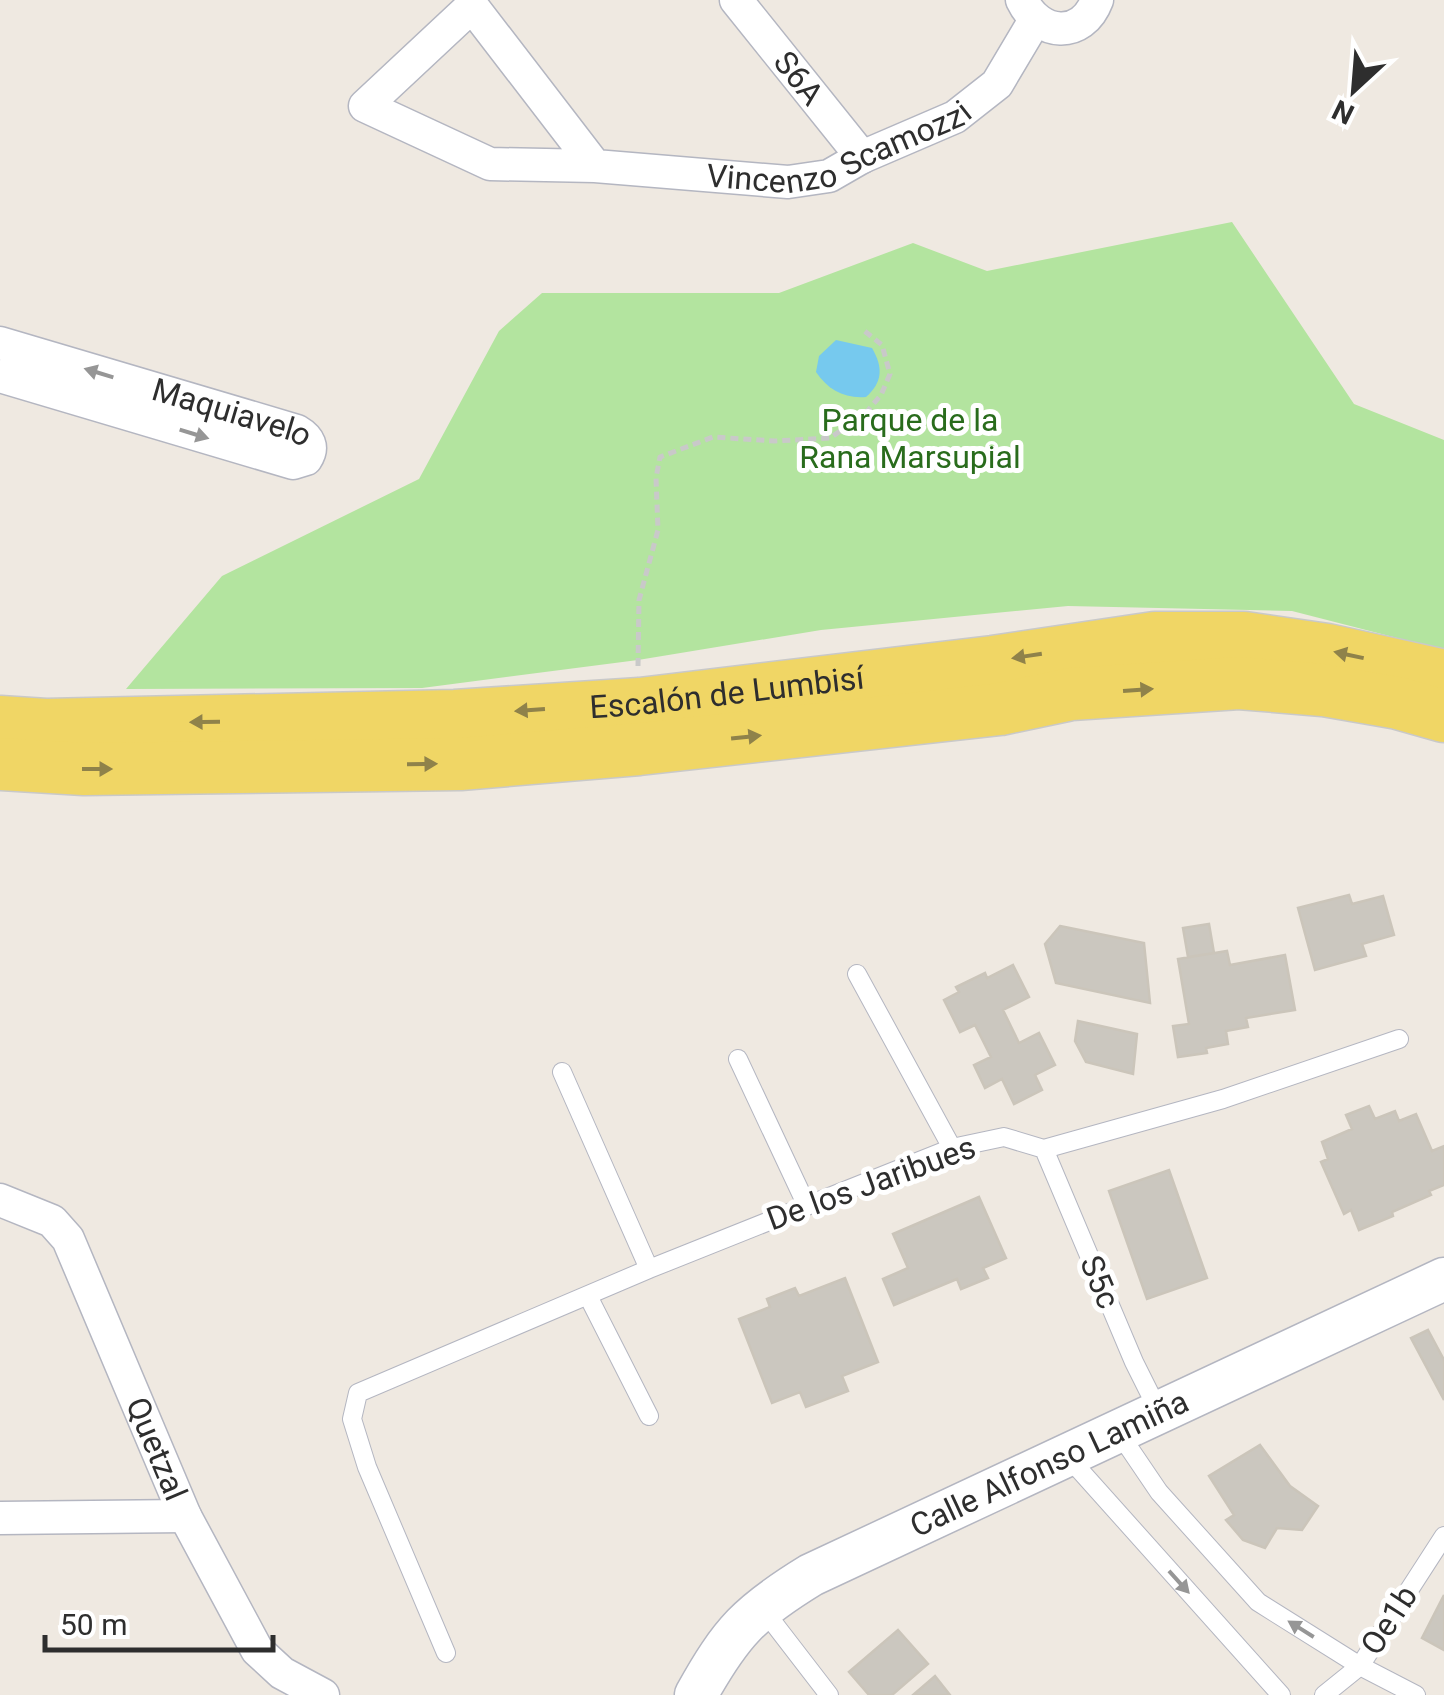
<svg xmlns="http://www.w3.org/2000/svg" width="1444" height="1695" viewBox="0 0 1444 1695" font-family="Roboto,sans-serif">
  <rect width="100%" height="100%" fill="#efe9e1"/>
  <path fill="#b3e49f" d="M1232,222L1354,404L1444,440V650L1292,611L1068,606L821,630L638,660L422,688L126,689L222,576L419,479L499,331L542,293H779L913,243L987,271Z"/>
  <path fill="#76c9ee" d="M836,340L872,348C883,367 883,382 866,397C845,399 828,390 816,372L819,356Z"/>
  <path fill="#cbc7bf" stroke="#cbc5ba" stroke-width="2.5" d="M1349,895L1352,904L1383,896L1394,935L1362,944L1366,956L1315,970L1298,908Z
    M1209,924L1214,953L1188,957L1183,928Z
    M1060,926L1144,943L1150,1003L1056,983L1045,944Z
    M1227,951L1230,965L1285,955L1295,1010L1246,1018L1248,1027L1226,1031L1228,1044L1206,1048L1207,1053L1178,1057L1173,1026L1189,1024L1178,959Z
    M1013,965L1029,997L1003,1010L1019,1043L1039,1033L1055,1065L1035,1075L1042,1090L1014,1104L1002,1079L985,1088L974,1065L991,1057L975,1025L960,1032L944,1000L959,992L956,987L985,973L987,978Z
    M1078,1021L1137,1034L1133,1074L1086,1062L1075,1041Z
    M1369,1106L1375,1119L1395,1111L1399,1121L1416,1114L1432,1151L1444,1146V1185L1429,1191L1431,1195L1392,1212L1393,1216L1359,1230L1351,1210L1344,1214L1321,1162L1328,1159L1322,1142L1352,1129L1346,1115Z
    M1169,1170L1207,1278L1147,1299L1109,1191Z
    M979,1197L1006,1258L983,1268L988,1278L961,1289L957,1279L894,1305L883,1279L908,1268L893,1234Z
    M845,1278L878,1362L842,1376L848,1391L806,1407L800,1392L772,1403L739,1319L770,1307L767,1299L795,1288L799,1296Z
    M1428,1330L1444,1360V1400L1411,1338Z
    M1260,1445L1290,1486L1318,1506L1302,1530L1277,1528L1265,1548L1243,1540L1226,1520L1234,1515L1209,1476Z
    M1444,1595V1650L1422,1638Z
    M898,1630L928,1664L892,1695H869L849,1672Z
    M935,1676L950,1695H913Z"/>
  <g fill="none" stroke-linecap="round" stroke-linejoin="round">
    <defs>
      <path id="service" d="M857,974L952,1148
        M738,1059L806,1204
        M562,1072L649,1269
        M1044,1149L1134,1362L1160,1414
        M588,1296L649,1416
        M1119,1433L1159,1492L1258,1602L1360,1666L1416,1695
        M1068,1457L1281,1695
        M762,1608L829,1695
        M446,1653L367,1467L352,1419L358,1393L649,1269L952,1148L1004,1137L1044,1149L1223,1099L1399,1039
        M1324,1695L1360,1666L1444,1536"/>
      <g id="minor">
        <path id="s1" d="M736,0L862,157"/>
        <path d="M1022,0C1039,36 1082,40 1097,0"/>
        <path id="s2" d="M595,166L472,6L365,106L490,164L595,166L788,182L829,176L862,157L955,117L997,84L1035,20"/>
        <path id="s3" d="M0,343L297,431C309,438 314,447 306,459L293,463L0,376"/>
        <path id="s4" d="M0,1200L52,1221L68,1239L185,1516L257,1650L282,1673L323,1695"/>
        <path d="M0,1518L185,1516"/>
      </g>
      <g id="tertiary">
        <path id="s5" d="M696,1695C731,1632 749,1613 811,1575L1444,1279"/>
      </g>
      <g id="primary">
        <path id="s6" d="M0,722L46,725L455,716L640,704L993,662L1155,638H1244L1327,650L1444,676"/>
        <path d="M0,764L84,769L460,764L639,749L1000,709L1071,694L1239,683L1323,690L1398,703L1444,716"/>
      </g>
    </defs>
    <use href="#service" stroke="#b4b6c1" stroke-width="20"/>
    <use href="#minor" stroke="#b4b6c1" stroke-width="35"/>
    <use href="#tertiary" stroke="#b4b6c1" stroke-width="45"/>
    <use href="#primary" stroke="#c9c9c9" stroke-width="55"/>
    <path stroke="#c9c9c9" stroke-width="5" stroke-dasharray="8 5" stroke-linecap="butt" d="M638,666L639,600L658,530L656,478L660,457L713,437L775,441L830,438L864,415L881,395L890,374L882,345L862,329"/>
    <use href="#service" stroke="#fff" stroke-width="18"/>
    <use href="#minor" stroke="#fff" stroke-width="32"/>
    <use href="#tertiary" stroke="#fff" stroke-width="42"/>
    <use href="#primary" stroke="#f0d665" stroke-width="52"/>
  </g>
  <defs><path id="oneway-solid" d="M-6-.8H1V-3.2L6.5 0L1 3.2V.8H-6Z" transform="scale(2.5)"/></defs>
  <g fill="#969696">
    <use href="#oneway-solid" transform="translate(99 373) rotate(-163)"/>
    <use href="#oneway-solid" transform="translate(194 434) rotate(17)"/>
    <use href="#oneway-solid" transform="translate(1179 1582) rotate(48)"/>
    <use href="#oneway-solid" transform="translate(1301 1629) rotate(-148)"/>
  </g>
  <g fill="#8f824a">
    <use href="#oneway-solid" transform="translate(1349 655) rotate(-168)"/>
    <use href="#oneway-solid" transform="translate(1027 656) rotate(171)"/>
    <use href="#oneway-solid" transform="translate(1138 690) rotate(-4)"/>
    <use href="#oneway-solid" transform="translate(530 710) rotate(176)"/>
    <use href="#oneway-solid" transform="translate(205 722) rotate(179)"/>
    <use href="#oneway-solid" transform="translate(746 737) rotate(-6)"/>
    <use href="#oneway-solid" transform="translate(422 764) rotate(-1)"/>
    <use href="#oneway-solid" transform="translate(97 769)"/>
  </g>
  <g text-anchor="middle" stroke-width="10" stroke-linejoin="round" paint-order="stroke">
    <g font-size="32" fill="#2e2e2e" stroke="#fff">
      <text dy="11" stroke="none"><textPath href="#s1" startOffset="100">S6A</textPath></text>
      <text dy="11" stroke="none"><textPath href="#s2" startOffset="842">Vincenzo Scamozzi</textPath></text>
      <text dy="11" stroke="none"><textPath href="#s3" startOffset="242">Maquiavelo</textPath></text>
      <text dy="11" stroke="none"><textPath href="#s6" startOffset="728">Escalón de Lumbisí</textPath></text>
      <text transform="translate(871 1183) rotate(-20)" y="11">De los Jaribues</text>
      <text transform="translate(1100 1282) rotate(67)" y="11">S5c</text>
      <text dy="11" stroke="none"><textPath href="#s4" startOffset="308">Quetzal</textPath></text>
      <text dy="11" stroke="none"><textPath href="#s5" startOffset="432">Calle Alfonso Lamiña</textPath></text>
      <text transform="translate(1389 1620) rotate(-57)" y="11">Oe1b</text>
    </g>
    <g font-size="32" fill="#296c1c" stroke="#fff">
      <text x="910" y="431">Parque de la<tspan x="910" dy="37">Rana Marsupial</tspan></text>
    </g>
  </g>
  <g transform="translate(1354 90) rotate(206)" stroke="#ffffff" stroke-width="8" paint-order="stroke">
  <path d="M0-8L18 38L0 25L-18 38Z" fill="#2e2e2e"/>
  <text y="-15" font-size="28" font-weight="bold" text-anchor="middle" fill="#2e2e2e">N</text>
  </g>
  <path d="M45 1635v15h228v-15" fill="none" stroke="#2e2e2e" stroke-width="5"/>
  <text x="60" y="1635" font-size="30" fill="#2e2e2e" stroke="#ffffff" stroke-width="8" paint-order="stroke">50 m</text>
</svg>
